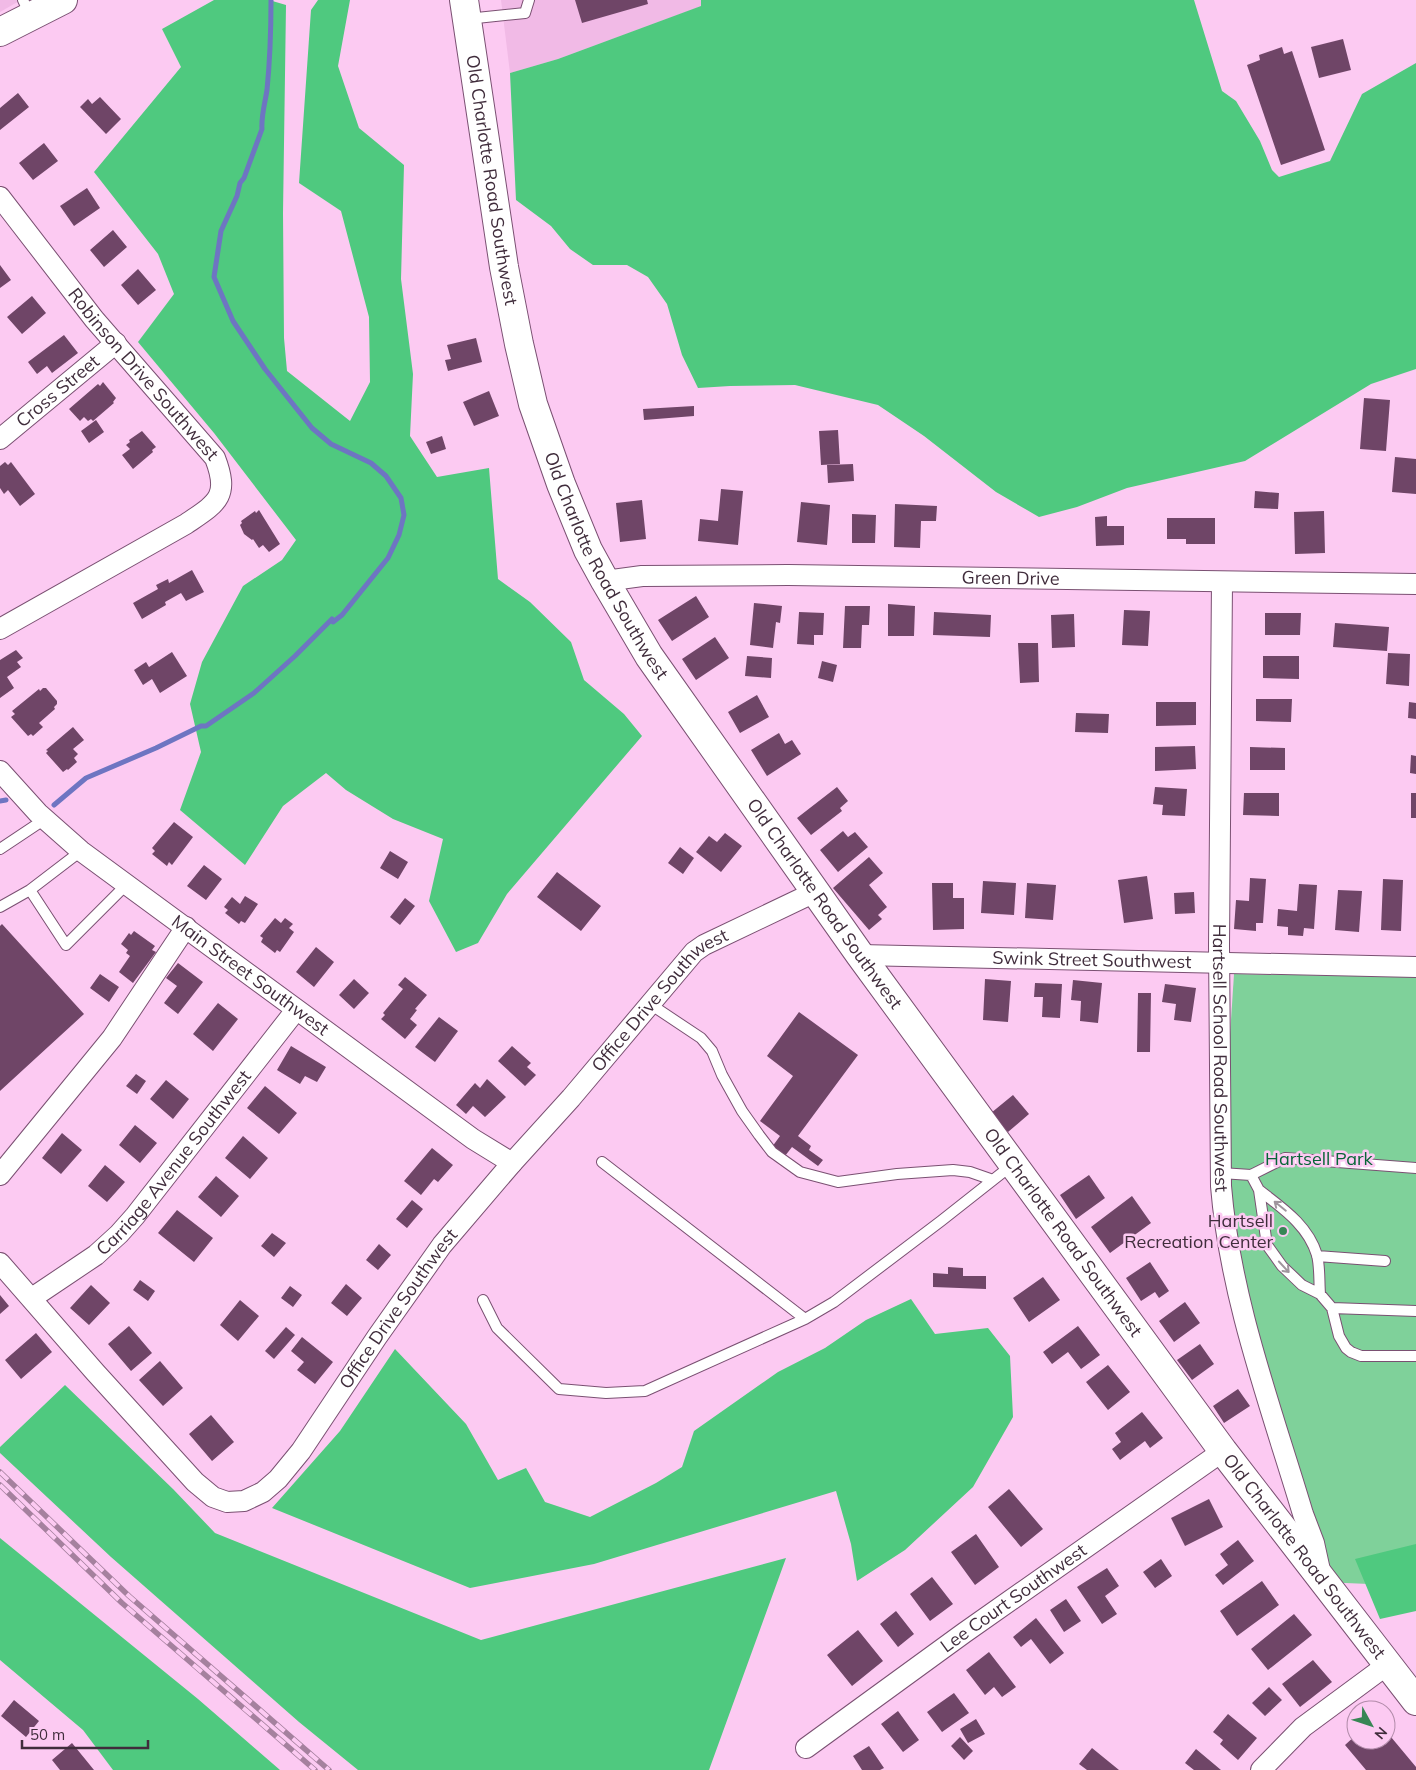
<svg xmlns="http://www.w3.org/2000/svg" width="1416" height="1770" viewBox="0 0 1416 1770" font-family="Mulish,sans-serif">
  <rect width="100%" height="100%" fill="#fccaf2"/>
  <path fill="#f1bae6" d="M0,0H21L0,12Z
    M501,0H701L702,6L558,59L510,73Z"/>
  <path fill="#7fd19a" d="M1234,974L1416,977V1586L1322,1582L1246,1324L1221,1173Z"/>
  <path fill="#4fc97f" d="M214,0H269L286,5L283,213L284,338L287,371L350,421L370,382L369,317L341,211L299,183L311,10L318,0H350L338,66L359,128L404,165L401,279L413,374L410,436L437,477L489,468L498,579L530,602L571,642L584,680L624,714L642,736L507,894L478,943L456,952L429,901L443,839L393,819L346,790L326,773L283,806L245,865L180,810L201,752L190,704L202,662L243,586L282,560L296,540L214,433L138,342L174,294L158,254L94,172L181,67L162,29Z
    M701,0H1194L1222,91L1236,101L1260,141L1272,170L1279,177L1330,161L1362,94L1416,63V369L1371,384L1245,461L1127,488L1077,507L1039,517L996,492L924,436L878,405L795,385L730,386L698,388L682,355L667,304L648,277L627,265H593L570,249L551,226L516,200L510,73L558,59L701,6Z
    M911,1299L935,1334L988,1328L1010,1356L1013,1417L973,1487L905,1550L857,1581L851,1544L836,1491L594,1564L470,1588L272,1508L340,1431L395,1349L466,1424L498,1480L526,1468L545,1502L590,1517L656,1483L682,1467L694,1431L778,1372L825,1348L866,1320Z
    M65,1385L173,1489L215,1533L481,1640L786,1558L709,1770H358L299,1722L111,1557L0,1453V1447Z
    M0,1538L198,1699L280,1770H113L83,1730L0,1660Z
    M1416,1544V1611L1380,1619L1355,1559Z"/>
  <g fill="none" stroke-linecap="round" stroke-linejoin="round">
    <path stroke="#6e75c2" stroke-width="5" d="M0,801L6,800
      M54,805L86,778L156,748L201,726H206L254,693L295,656L332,619L333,622L342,615L388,558L399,535L404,515L401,498L386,476L371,463L331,444L312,428L265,369L233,321L214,277L221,231L237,196L240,183L244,178L262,129C261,116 265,103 267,90C270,60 271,31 271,0"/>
  </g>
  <path fill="#6f4567" d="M575,0H647L648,4L582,23Z
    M1343,39L1351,70L1319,78L1311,47Z
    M1282,47L1284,54L1292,51L1325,150L1281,165L1247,65L1260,60L1259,55Z
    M18,93L29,107L0,130V108Z
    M100,97L121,119L106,134L80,107L88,99L92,104Z
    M44,143L58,161L33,180L19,163Z
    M87,188L100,208L74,226L60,206Z
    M113,230L127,247L104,267L90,250Z
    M0,265L11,280L0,288Z
    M138,269L156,290L138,305L121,285Z
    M32,296L46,313L22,334L7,317Z
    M64,335L78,353L52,373L47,366L37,374L28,362Z
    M476,338L482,362L448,371L445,360L451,359L447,345Z
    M103,382L116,398L113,402L114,403L93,421L91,419L88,421L84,417L80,421L69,409L98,384L100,386Z
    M489,391L499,416L474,426L463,402Z
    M1364,398L1390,400L1386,451L1360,449Z
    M694,406V416L644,420L643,409Z
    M96,420L104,432L89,443L81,431Z
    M838,430L840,464L821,465L819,431Z
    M142,431L156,447L152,450L153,452L133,469L122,455L130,449L126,445L130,442L129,440Z
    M442,436L446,449L431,454L426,442Z
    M1395,457L1416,459V494L1392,492Z
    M5,462L8,465L11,462L35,494L20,506L8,490L4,494L0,488V466Z
    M853,464L854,481L828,483L827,465Z
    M721,489L743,491L738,545L698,541L700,519L718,521Z
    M1255,491L1279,493L1278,509L1254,508Z
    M642,500L646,539L620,542L616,503Z
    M801,502L830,505L827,545L797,542Z
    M895,504L937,506L936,521H921L920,548L894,547Z
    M259,510L280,544L269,552L263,545L259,548L253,539L252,540L244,534L240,525L242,523L241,521L255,511L256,513Z
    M1324,511L1325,553L1295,554L1294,512Z
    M852,514L876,515L875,543H852Z
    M1107,516V526H1124V545L1096,546L1095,517Z
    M1167,518H1215V544H1186V539H1167Z
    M192,570L204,592L186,601L181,593L165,602L166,605L142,619L133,603L158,589L156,585L168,579L169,583Z
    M696,596L709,617L672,641L658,620Z
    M754,603L782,606L780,623L776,622L773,648L750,645Z
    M888,604L915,606L914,636H888Z
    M845,606H870L869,625H862L861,648H843Z
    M1124,610L1150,611L1148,646L1122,645Z
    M799,612L824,613L823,635H814V645L797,644Z
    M934,612L991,615L990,637L933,635Z
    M1265,613H1301L1300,635H1265Z
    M1074,614L1075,647L1052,648L1051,615Z
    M1335,623L1389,627L1387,651L1333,647Z
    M715,637L729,658L696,680L682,659Z
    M1018,643H1038L1039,682L1020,683Z
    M16,650L23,658L17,662L21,667L7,677L14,688L0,698V660Z
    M172,652L187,676L160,693L152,679L143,685L134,670L146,662L149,667Z
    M1388,653L1410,654L1409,686L1386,684Z
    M747,656L772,658L771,678L745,676Z
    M1263,656H1299V679L1263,678Z
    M822,661L837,665L833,682L818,678Z
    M43,688H46L57,701V704L54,707L55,709L39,723L43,727L33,736L31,734L28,736L11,717L15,714L12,711L39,689L40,691Z
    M757,695L769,717L740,733L728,712Z
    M1256,699H1292L1291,722L1256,721Z
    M1156,702H1196V725L1156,726Z
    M1409,702L1416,703V719L1408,718Z
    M1076,713L1109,714L1108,733L1075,732Z
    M73,727L84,740L73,749L78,754L74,758L77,762L68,770L67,769L63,772L46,753L48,751L46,750Z
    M779,733L785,744L792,740L801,754L767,776L751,750Z
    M1195,746L1196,769L1155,771V747Z
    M1250,747L1285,748V770H1250Z
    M1411,755L1416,756V774L1410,773Z
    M837,787L848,801L840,808L842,811L811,835L797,818Z
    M1155,787L1187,789L1185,816L1162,815L1163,805L1153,804Z
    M1244,793H1279V816L1243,815Z
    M1411,793H1416V818H1411Z
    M174,822L193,837L172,865L169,862L167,866L152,854L155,851L152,848Z
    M843,831L848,837L855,832L868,847L838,872L820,850Z
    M725,833L742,846L721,872L696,852L709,836L717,842Z
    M680,847L694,858L683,874L668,863Z
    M390,851L408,862L398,879L380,868Z
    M869,857L883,873L869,885L887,907L878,915L882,919L869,930L833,888Z
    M204,865L222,879L206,900L187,886Z
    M557,872L601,906L581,931L537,897Z
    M1147,876L1153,919L1124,923L1118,880Z
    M1250,878L1266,879L1263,923H1256V931L1234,929L1236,900L1249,901Z
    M1383,879L1403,880L1401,931L1381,930Z
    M983,881L1016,883L1014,915L981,913Z
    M932,883H953V898H964V929L933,930Z
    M1027,883L1056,885L1053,920L1025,918Z
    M1299,884L1317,885L1314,929L1304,928L1303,936L1288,935V927L1277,926L1278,909L1297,911Z
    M1338,890L1362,891L1359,932L1335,930Z
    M1194,892L1195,913L1175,914L1174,893Z
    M245,896L258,904L245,923L241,921L239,924L225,913L228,910L224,907L232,897L240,904Z
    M405,898L415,906L400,925L390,917Z
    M275,918L281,923L285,918L293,924L289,928L294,932L280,952L277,950L275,953L261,942L263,938L260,936Z
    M2,924L84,1014L0,1091V926Z
    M134,931L155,946L152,950L156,952L133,983L119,972L130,956L126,953L128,950L121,944L129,933L131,935Z
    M316,947L334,962L314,987L296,972Z
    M178,963L203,982L178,1014L164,1003L177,986L166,978Z
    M100,974L119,987L109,1002L90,988Z
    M405,977L427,995L415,1009L417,1010L410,1019L417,1025L405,1039L381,1019L385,1015L383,1013L403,989L398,985Z
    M354,979L369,993L354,1009L339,995Z
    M985,979L1011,981L1008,1022L983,1020Z
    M1073,980L1102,983L1098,1023L1080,1021L1081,1001L1071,1000Z
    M1035,983L1062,984L1060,1018L1042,1017L1043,997H1034Z
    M1165,984L1196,988L1191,1022L1174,1020L1176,1004L1162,1002Z
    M1138,993H1151L1150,1052H1137Z
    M218,1003L238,1019L213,1051L193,1034Z
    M799,1012L858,1055L798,1136L811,1146L809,1150L823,1160L818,1166L792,1147L785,1156L772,1147L780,1136L760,1121L793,1076L767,1056Z
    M439,1017L458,1031L435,1062L415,1047Z
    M291,1046L326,1067L317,1082L305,1076L300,1084L277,1070Z
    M512,1046L531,1063L527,1067L536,1075L525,1086L498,1061Z
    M136,1074L146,1081L137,1094L126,1086Z
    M487,1079L506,1097L485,1117L473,1106L466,1114L456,1105L475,1083L480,1088Z
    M166,1080L189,1099L173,1119L150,1099Z
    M265,1086L297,1113L279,1134L247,1108Z
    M1013,1095L1029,1114L1008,1132L991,1113Z
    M135,1125L157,1143L140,1163L119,1145Z
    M62,1133L82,1150L61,1174L42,1158Z
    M243,1136L268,1158L250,1179L225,1158Z
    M432,1148L453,1165L438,1182L434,1179L421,1195L404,1181Z
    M105,1165L125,1182L107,1202L88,1186Z
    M1089,1175L1105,1198L1076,1219L1060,1195Z
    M216,1176L239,1196L221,1217L198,1197Z
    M1132,1196L1151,1223L1110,1253L1091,1227Z
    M412,1200L423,1209L407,1228L396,1219Z
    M177,1210L213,1238L194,1262L158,1233Z
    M272,1233L286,1243L274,1257L261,1246Z
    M379,1244L391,1255L378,1270L366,1260Z
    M1150,1262L1169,1291L1159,1298L1155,1292L1141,1301L1126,1278Z
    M948,1267L963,1268V1276H986V1289L933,1287V1273L948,1274Z
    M1043,1277L1060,1300L1029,1322L1013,1298Z
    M140,1280L155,1291L148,1301L133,1290Z
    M346,1284L362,1298L347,1316L331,1303Z
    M91,1285L110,1303L89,1325L70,1308Z
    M290,1286L302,1295L293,1307L281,1298Z
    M0,1295L9,1306L0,1314Z
    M240,1300L259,1316L238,1341L220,1325Z
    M1185,1302L1200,1323L1174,1342L1159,1321Z
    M129,1326L152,1353L131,1371L108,1344Z
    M1078,1326L1100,1355L1081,1369L1068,1352L1052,1364L1043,1352Z
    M286,1327L295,1335L274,1359L265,1351Z
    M36,1333L52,1352L21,1379L5,1360Z
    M302,1337L333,1362L315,1384L297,1370L304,1362L291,1351Z
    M1200,1344L1214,1364L1192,1380L1177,1360Z
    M160,1361L183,1388L163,1406L139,1380Z
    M1108,1365L1130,1392L1108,1410L1086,1382Z
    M1238,1389L1250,1406L1224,1423L1213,1406Z
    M1142,1412L1163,1438L1150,1448L1145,1441L1120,1460L1112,1449L1121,1442L1115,1433Z
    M211,1415L234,1442L212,1461L189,1434Z
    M1009,1489L1043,1529L1021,1547L988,1507Z
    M1209,1499L1223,1527L1185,1546L1171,1518Z
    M976,1534L999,1567L975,1585L951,1552Z
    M1238,1540L1254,1561L1223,1585L1215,1575L1228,1565L1220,1554Z
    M1161,1559L1172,1576L1155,1588L1143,1572Z
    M1107,1568L1119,1586L1105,1596L1117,1614L1102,1624L1077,1587Z
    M932,1577L953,1604L930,1621L910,1594Z
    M1262,1581L1279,1605L1237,1636L1220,1611Z
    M1066,1599L1081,1621L1064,1632L1050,1610Z
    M896,1611L914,1634L898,1647L880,1624Z
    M1294,1614L1312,1635L1268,1670L1251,1649Z
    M1036,1618L1064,1653L1050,1664L1031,1639L1021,1647L1013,1637Z
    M858,1630L883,1661L852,1686L827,1655Z
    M989,1652L1016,1687L1002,1697L994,1687L985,1695L966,1670Z
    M1313,1660L1332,1682L1300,1707L1282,1684Z
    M1269,1687L1282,1700L1265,1716L1252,1703Z
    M954,1693L969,1713L942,1732L927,1712Z
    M14,1700L39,1721L26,1737L1,1716Z
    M898,1711L919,1740L903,1752L881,1724Z
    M1228,1714L1257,1738L1238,1760L1220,1744L1223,1740L1213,1732Z
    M976,1719L985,1734L968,1743L960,1729Z
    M1386,1731L1416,1767V1770H1366L1345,1745L1356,1735V1740H1386Z
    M960,1737L973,1751L964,1760L951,1746Z
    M72,1743L94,1770H60L52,1760Z
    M869,1746L884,1768L880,1770H862L853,1756Z
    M1092,1748L1119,1770H1087L1079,1764Z
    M1196,1749L1221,1770H1194L1185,1763Z"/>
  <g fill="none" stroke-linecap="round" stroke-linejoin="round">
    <defs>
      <path id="lane" d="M23,0L30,15
        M467,19L525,13L529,0
        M0,849L45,819
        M30,890L81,851
        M0,907L30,890L66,945L127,884
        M650,1004L701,1038L712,1051L722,1075L742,1111L759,1135L772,1152L800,1172L838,1182L897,1174L953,1170L970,1172L993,1180
        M602,1162L805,1319
        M1221,1173L1251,1175L1285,1158L1416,1168
        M1251,1175L1259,1190L1267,1245L1282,1266L1302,1285L1320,1294L1332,1308L1339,1336L1346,1348L1351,1352L1361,1356H1416
        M1259,1190C1282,1208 1308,1225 1317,1255C1320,1267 1319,1281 1320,1294
        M1317,1256L1385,1261
        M483,1300L497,1328L559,1389L606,1393L645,1391L805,1319L834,1302L941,1221L1012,1165
        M1332,1308L1416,1311"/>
      <g id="street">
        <path id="s1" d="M0,197L94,319L215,458C230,497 217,503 186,524L0,629"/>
        <path id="s2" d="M0,439L116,343"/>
        <path id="s3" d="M605,581L642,576L788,575L1416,584"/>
        <path id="s4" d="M1222,582L1219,946L1221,1186C1230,1298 1271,1407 1303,1514L1314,1543L1321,1575"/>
        <path id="s5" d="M0,771L38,813L81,851L473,1139L512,1163"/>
        <path id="s6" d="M860,955L1416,967"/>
        <path d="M0,1175L112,1038L186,927"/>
        <path id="s7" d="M0,1263L95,1372L195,1482L213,1497L227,1502L244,1501L263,1492L278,1479L301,1451L377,1337L442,1245L512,1163L571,1098L694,952L704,945L815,892"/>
        <path id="s8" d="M32,1298L96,1255L119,1234L135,1216L296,1010"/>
        <path id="s9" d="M806,1748L964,1633L1223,1451"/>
        <path d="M1261,1770L1303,1727L1387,1665"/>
      </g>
      <g id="secondary">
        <path id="s10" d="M464,0L504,267L519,344L533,404L561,484L588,550L605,581L649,656L860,955L1223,1451L1416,1701"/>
      </g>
      <path id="highway" d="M0,32L63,0"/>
    </defs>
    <use href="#lane" stroke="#7a5072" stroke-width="12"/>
    <use href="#street" stroke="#7a5072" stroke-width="22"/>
    <use href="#secondary" stroke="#7a5072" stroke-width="30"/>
    <use href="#highway" stroke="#7a5072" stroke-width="30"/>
    <use href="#lane" stroke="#fff" stroke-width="10"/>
    <use href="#street" stroke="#fff" stroke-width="20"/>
    <use href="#secondary" stroke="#fff" stroke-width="28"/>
    <use href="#highway" stroke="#fff" stroke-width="28"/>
    <defs>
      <path id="rail" d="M0,1472L129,1596L329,1770
        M0,1485L122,1603L315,1770"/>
    </defs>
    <use href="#rail" stroke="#a5819e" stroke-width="5.5"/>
    <use href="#rail" stroke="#fccaf2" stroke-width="4" stroke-dasharray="11" stroke-linecap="butt"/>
  </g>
  <defs><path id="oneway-shaft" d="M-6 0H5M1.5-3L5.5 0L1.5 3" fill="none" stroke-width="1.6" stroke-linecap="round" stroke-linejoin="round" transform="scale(1.25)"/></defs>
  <g stroke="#a0969e">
    <use href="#oneway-shaft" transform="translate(1280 1206) rotate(-141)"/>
    <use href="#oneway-shaft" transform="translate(1284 1267) rotate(47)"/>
  </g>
  <circle fill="#378655" stroke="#fccaf2" stroke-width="2" cx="1283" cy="1231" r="5"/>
  <g text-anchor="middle" stroke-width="5" stroke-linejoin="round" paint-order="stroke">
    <g font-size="18" fill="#402d3c" stroke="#fccaf2">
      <text dy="6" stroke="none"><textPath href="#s10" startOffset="182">Old Charlotte Road Southwest</textPath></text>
      <text dy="6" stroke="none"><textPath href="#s1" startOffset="228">Robinson Drive Southwest</textPath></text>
      <text dy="6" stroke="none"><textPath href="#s2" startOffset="75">Cross Street</textPath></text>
      <text dy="6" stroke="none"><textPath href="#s10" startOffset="588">Old Charlotte Road Southwest</textPath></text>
      <text dy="6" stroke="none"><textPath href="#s3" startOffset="406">Green Drive</textPath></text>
      <text dy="6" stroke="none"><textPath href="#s10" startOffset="992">Old Charlotte Road Southwest</textPath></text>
      <text dy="6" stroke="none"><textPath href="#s6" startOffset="232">Swink Street Southwest</textPath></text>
      <text dy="6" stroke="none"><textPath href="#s5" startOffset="324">Main Street Southwest</textPath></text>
      <text dy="6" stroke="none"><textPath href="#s7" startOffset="1004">Office Drive Southwest</textPath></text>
      <text dy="6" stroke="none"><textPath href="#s4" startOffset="476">Hartsell School Road Southwest</textPath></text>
      <text dy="6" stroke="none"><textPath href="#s8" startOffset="198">Carriage Avenue Southwest</textPath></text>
      <text dy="6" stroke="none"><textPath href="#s10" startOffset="1398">Old Charlotte Road Southwest</textPath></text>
      <text dy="6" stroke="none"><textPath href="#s7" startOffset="598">Office Drive Southwest</textPath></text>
      <text dy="6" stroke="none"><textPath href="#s10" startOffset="1802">Old Charlotte Road Southwest</textPath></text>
      <text dy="6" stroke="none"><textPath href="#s9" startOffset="256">Lee Court Southwest</textPath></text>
    </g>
    <g font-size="18" fill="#076536" stroke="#fccaf2">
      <text x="1319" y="1165">Hartsell Park</text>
    </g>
    <g font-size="18" fill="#402d3c" stroke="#fccaf2" text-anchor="end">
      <text x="1273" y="1227">Hartsell<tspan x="1273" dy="21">Recreation Center</tspan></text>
    </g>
  </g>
  <g transform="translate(1371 1725) rotate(130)"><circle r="24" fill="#fccaf2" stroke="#b18ba9"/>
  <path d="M0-4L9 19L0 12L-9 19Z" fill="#378655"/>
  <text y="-8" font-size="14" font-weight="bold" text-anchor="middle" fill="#402d3c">N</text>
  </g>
  <path d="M22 1740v8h126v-8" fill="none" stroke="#402d3c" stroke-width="2.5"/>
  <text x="30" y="1740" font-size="15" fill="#402d3c" stroke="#fccaf2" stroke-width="4" paint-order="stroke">50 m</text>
</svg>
